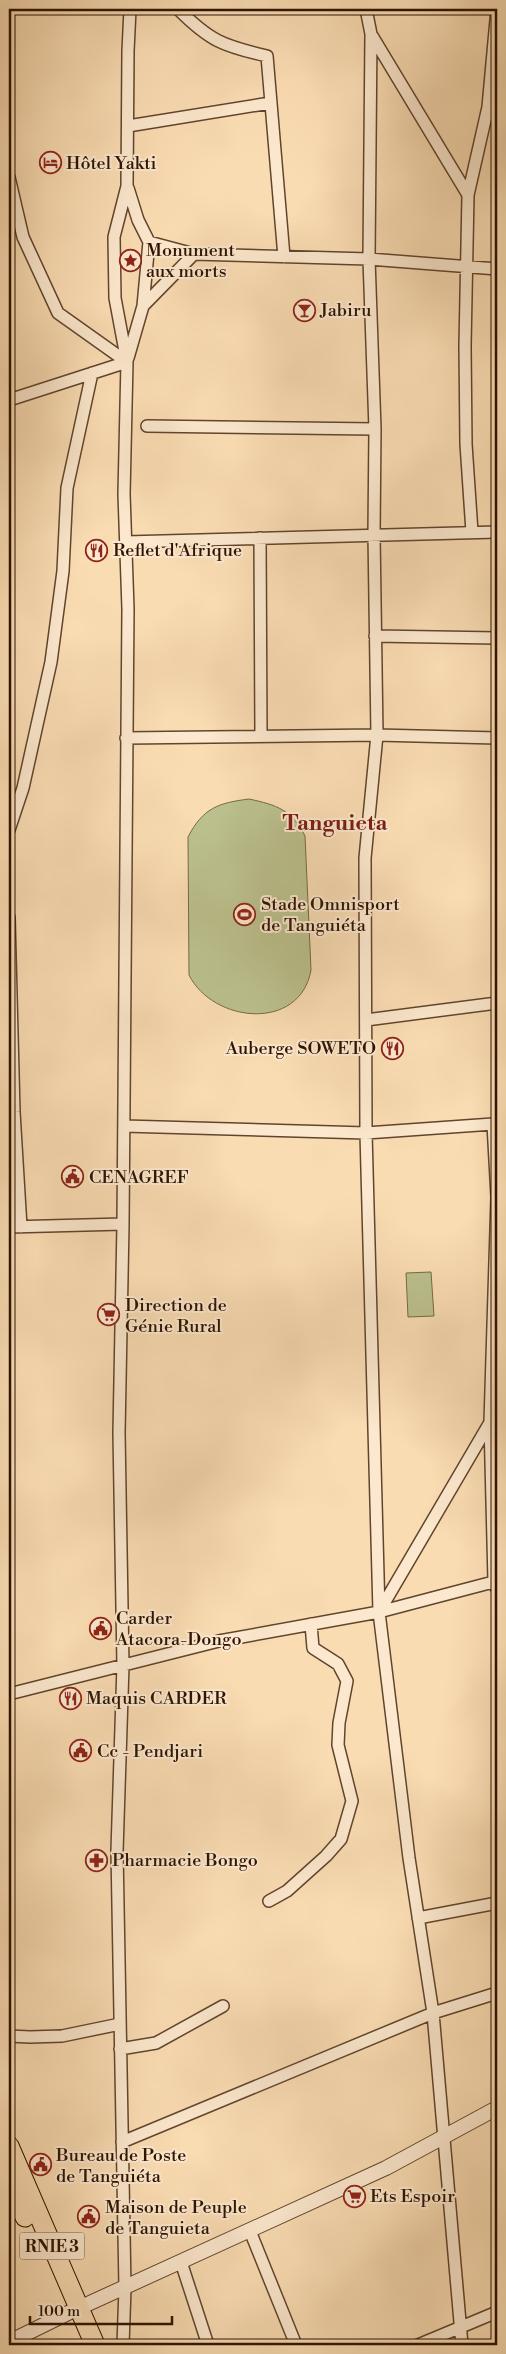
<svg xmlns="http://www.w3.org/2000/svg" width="506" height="2354" viewBox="0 0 506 2354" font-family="'Libre Bodoni',serif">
  <rect width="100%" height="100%" fill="#fadcb3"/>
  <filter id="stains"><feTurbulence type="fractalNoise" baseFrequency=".004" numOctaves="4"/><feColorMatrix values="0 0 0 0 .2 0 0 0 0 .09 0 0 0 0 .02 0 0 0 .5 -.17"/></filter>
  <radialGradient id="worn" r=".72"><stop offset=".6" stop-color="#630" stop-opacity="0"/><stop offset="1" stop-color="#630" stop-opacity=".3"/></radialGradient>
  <path fill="#bbc18e" stroke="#746a47" d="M249,799C277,805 292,810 305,836L311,970C300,1032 213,1023 189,975L188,837C203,808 218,803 249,799Z
    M431,1272L434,1316L408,1317L406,1273Z"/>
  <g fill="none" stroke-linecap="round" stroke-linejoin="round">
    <defs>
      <path id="minor" d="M178,9C210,41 223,46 267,56L284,257
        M366,9L371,34L468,195
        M371,34L369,259L375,429L374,534L377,735L365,858L366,1133L379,1612
        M128,126L270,103
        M9,177L23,237L58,313L127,362
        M128,188L138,220L149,242L143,306L128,358
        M149,242L194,254
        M143,306L194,254L369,259L497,269
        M9,400L127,362
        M147,426L375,429
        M472,532L466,444L465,346L468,195L488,107L497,9
        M260,538L261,736
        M126,542L497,532
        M375,636L497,638
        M126,738L377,735L497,738
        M9,830L23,788L51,662L63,571L67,488L92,373
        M9,917L14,1112L21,1227
        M366,1020L497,1003
        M124,1126L366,1133L493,1124L497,1197L490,1422L494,1581L497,1589
        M9,1227L123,1224
        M379,1612L489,1424
        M379,1612L497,1581
        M9,1694L219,1641L379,1612L409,1858L433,2013L462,2345
        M269,1901L287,1891L326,1856L341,1839L352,1801L338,1745L339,1723L347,1681L338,1664L313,1648L311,1624
        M418,1918L497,1903
        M9,2036L30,2037L62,2036L120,2024
        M120,2049L156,2043L223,2006
        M122,2142L433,2013L497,1993
        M250,2231L296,2345
        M181,2262L208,2345
        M123,2345L125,2288L117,1851L123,1665L119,1433L123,1224L128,609L124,494L127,362L115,298L114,237L127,186L128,51L130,9
        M418,2345L497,2312"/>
      <path id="tertiary" d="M9,2342L68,2313L386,2168L497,2108"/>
      <path id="trunk" d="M9,2146L95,2345
        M9,2180L25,2217"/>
    </defs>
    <use href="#minor" stroke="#60452d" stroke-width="14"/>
    <use href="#tertiary" stroke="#60452d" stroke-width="16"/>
    <use href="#trunk" stroke="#2c1300" stroke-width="21"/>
    <use href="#minor" stroke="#fce8ce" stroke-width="11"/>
    <use href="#tertiary" stroke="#fce8ce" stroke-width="14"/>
    <use href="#trunk" stroke="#fadcb3" stroke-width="19"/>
  </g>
  <defs>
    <symbol id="hotel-ring" viewBox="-11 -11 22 22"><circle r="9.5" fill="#fce8ce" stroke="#8f2418" stroke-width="1.5"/><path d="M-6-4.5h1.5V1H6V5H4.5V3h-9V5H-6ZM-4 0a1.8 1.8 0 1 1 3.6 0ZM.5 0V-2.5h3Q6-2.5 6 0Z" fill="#8f2418"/></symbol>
    <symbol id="sight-ring" viewBox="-11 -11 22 22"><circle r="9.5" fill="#fce8ce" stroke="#8f2418" stroke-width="1.5"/><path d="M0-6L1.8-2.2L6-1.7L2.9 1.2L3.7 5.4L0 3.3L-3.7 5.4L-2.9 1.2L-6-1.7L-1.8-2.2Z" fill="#8f2418"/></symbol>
    <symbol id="bar-ring" viewBox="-11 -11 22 22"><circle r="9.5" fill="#fce8ce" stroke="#8f2418" stroke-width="1.5"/><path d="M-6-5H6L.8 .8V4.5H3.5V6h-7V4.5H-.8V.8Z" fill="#8f2418"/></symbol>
    <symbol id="restaurant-ring" viewBox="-11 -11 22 22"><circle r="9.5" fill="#fce8ce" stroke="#8f2418" stroke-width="1.5"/><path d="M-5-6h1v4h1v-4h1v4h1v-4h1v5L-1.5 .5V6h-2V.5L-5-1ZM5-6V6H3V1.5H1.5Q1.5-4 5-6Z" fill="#8f2418"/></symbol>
    <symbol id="stadium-ring" viewBox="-11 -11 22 22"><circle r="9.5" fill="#fce8ce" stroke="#8f2418" stroke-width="1.5"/><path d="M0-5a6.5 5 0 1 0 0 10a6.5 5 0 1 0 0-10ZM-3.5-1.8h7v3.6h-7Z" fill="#8f2418"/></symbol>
    <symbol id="civic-ring" viewBox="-11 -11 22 22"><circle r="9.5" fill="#fce8ce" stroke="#8f2418" stroke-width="1.5"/><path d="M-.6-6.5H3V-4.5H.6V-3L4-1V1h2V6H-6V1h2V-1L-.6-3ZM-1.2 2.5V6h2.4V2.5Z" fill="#8f2418"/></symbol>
    <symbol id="supermarket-ring" viewBox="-11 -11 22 22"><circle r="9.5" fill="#fce8ce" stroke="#8f2418" stroke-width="1.5"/><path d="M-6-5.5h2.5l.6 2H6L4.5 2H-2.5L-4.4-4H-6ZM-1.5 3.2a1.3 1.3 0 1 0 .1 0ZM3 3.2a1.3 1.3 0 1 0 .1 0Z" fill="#8f2418"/></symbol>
    <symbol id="pharmacy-ring" viewBox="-11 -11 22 22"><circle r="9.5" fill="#fce8ce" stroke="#8f2418" stroke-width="1.5"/><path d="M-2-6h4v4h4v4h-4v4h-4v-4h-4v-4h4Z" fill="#8f2418"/></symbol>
  </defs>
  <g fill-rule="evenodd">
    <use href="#hotel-ring" x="38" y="150" width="25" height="25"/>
    <use href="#sight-ring" x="118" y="248" width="25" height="25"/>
    <use href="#bar-ring" x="292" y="298" width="25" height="25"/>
    <use href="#restaurant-ring" x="84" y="538" width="25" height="25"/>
    <use href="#stadium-ring" x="232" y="902" width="25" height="25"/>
    <use href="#restaurant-ring" x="380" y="1036" width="25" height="25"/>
    <use href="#civic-ring" x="60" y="1164" width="25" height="25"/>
    <use href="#supermarket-ring" x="96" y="1302" width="25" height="25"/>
    <use href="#civic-ring" x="88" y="1616" width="25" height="25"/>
    <use href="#restaurant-ring" x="58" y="1686" width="25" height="25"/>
    <use href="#civic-ring" x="68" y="1738" width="25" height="25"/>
    <use href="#pharmacy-ring" x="84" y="1848" width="25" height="25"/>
    <use href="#civic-ring" x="28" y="2152" width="25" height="25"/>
    <use href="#supermarket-ring" x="342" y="2184" width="25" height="25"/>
    <use href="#civic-ring" x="76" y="2204" width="25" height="25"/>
  </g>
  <g text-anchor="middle" stroke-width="4" stroke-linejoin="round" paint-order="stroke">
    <rect fill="#fce8ce" stroke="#6a533e" stroke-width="1" x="19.5" y="2232.5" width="65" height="27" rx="4"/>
    <g font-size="16" font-weight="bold" fill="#2c1300">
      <text x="52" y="2252">RNIE 3</text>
    </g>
    <g font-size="18" fill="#2c1300" stroke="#fce8ce" text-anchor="start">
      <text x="66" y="169">Hôtel Yakti</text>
      <text x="146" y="256">Monument<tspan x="146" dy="21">aux morts</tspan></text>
      <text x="320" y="316">Jabiru</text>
      <text x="113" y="556">Reflet d'Afrique</text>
      <text x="261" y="910">Stade Omnisport<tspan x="261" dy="21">de Tanguiéta</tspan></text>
      <text x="376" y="1054" text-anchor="end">Auberge SOWETO</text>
      <text x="89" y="1183">CENAGREF</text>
      <text x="125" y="1311">Direction de<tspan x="125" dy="21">Génie Rural</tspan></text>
      <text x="116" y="1624">Carder<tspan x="116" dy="21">Atacora-Dongo</tspan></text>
      <text x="86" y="1704">Maquis CARDER</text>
      <text x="97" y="1757">Cc - Pendjari</text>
      <text x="112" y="1866">Pharmacie Bongo</text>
      <text x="56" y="2161">Bureau de Poste<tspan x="56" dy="21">de Tanguiéta</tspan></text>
      <text x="370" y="2202">Ets Espoir</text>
      <text x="105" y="2213">Maison de Peuple<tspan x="105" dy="21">de Tanguieta</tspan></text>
    </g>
    <g font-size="22" font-weight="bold" fill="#7a1f14" stroke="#fce8ce">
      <text x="335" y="830">Tanguieta</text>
    </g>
  </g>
  <rect width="506" height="2354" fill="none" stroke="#fadcb3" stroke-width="30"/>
  <rect x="10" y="10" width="486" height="2334" fill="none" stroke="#2c1300" stroke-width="2.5"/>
  <rect x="15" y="15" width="476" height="2324" fill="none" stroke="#2c1300"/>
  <path d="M30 2316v8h142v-8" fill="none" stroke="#2c1300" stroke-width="2.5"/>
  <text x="38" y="2316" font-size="15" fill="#2c1300" stroke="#fce8ce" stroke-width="4" paint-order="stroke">100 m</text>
  <rect width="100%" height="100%" filter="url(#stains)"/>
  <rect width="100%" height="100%" fill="url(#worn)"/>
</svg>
